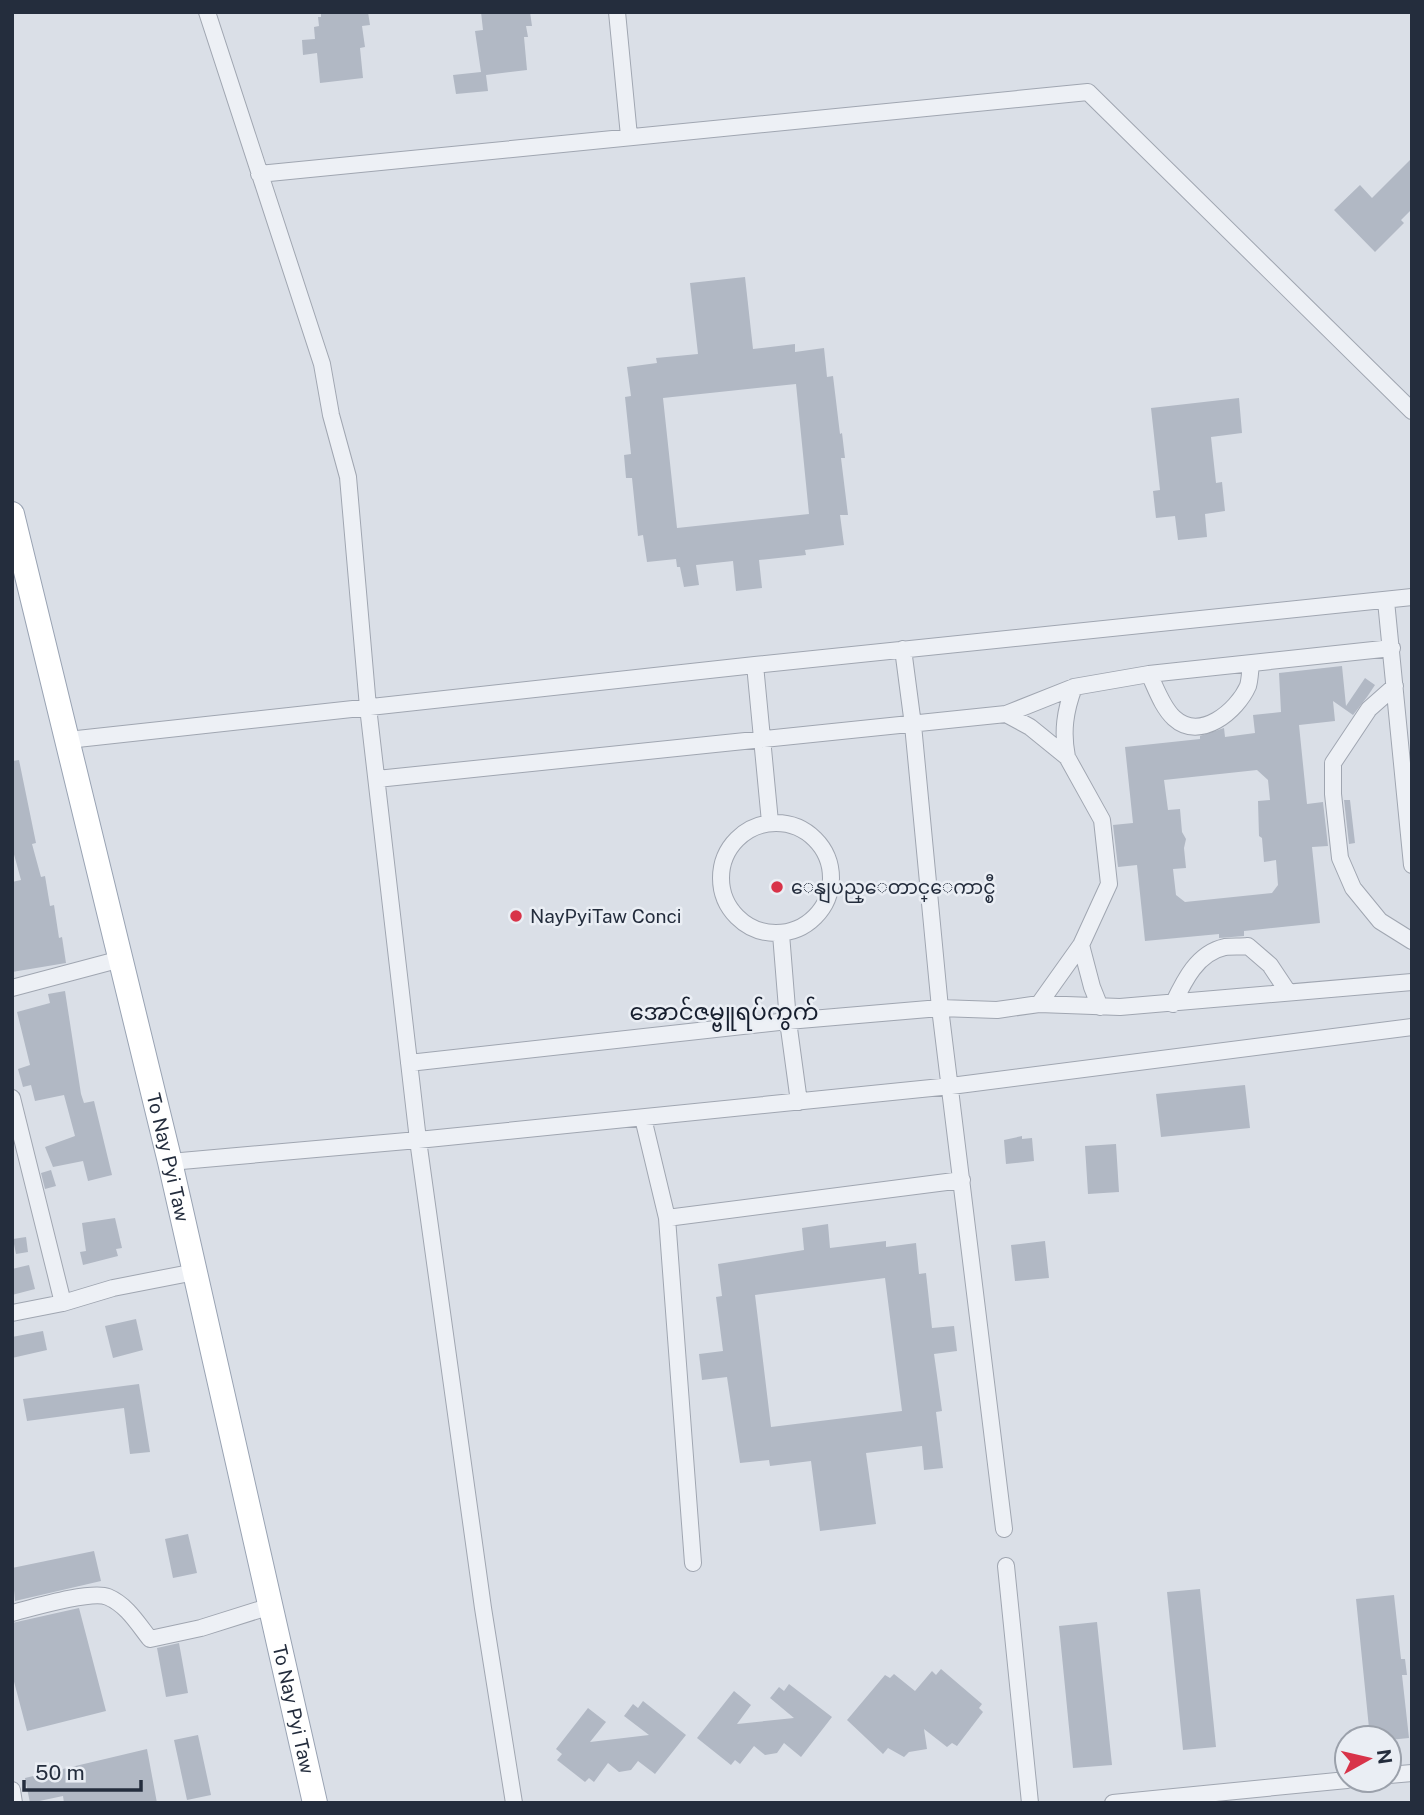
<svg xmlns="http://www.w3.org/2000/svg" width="1424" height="1815" viewBox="0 0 1424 1815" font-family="'Public Sans','Noto Sans Myanmar',sans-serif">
  <rect width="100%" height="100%" fill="#dadfe7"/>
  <path fill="#b1b8c4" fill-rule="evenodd" d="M338,12H368L370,25L362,26L365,47L360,48L363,78L320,83L317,53L303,55L302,40L315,39L314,27L319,26L318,17H321V14Z
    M481,12H530L532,26H526L528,37H524L527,70L486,75L488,91L456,94L453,75L481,72L475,31L483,30Z
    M1412,158V209L1401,220L1404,223L1375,252L1334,210L1360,185L1372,198Z
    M745,277L753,349L795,344V352L824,348L827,377L833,376L840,434L842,433L845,458H841L848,515H840L844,545L805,550L806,555L759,560L762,588L736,591L733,561L696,565L699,585L684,587L680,567H677L676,559L647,562L643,535L638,536L632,478H626L624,455L631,454L625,397L631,396L627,367L657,363L656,358L698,354L690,283ZM796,384L809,514L677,528L663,398Z
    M1239,398L1242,433L1211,437L1216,483L1222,482L1225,511L1205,514L1207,537L1178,540L1175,516L1156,518L1153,491L1160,490L1151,408Z
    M1342,666L1346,706L1365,678L1375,685L1367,697L1353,715L1333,701L1335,721L1299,725L1307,804L1323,802L1328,846L1312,847L1320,923L1244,931V936L1219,938V934L1145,941L1137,865L1118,867L1113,825L1133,823L1125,747L1200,739V736L1224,728L1225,737L1255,733L1253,715L1281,712L1279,673ZM1257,770L1268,780L1270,800L1258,801L1259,836L1262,838L1264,862L1276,860L1278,885L1272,893L1185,902L1176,895L1173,869L1186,868L1184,848L1186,839L1182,832L1180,809L1168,810L1164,780Z
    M19,760L36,843L32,844L41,877L45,876L50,906L54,905L59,938L62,937L66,963L12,972V882L21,880L12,847V761Z
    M1344,800H1350L1355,843L1349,844Z
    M65,991L81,1094L84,1103L94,1101L112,1175L88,1181L83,1161L53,1167L45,1147L75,1136L64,1095L35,1101L31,1085L23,1087L18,1069L30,1065L17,1012L50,1003L48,994Z
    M1245,1085L1250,1128L1161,1137L1156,1094Z
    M1022,1136V1139L1032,1138L1034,1161L1006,1164L1004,1140Z
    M1116,1144L1119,1192L1088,1194L1085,1146Z
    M51,1170L56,1186L45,1189L41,1173Z
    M115,1218L122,1248L116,1249L118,1256L83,1265L80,1252L86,1251L82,1223Z
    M828,1224L830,1248L886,1241V1247L916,1243L919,1274L926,1273L932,1328L954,1326L957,1351L934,1354L942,1411L936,1412L943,1468L924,1470L922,1446L866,1453L876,1524L820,1531L811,1461L770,1466L769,1460L740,1463L727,1377L702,1380L699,1354L723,1351L716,1297L722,1296L718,1264L804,1250L802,1228ZM885,1278L902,1411L771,1427L755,1295Z
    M26,1237L28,1252L16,1254L13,1239Z
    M1045,1241L1049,1278L1015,1281L1011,1245Z
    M29,1265L35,1289L12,1295V1269Z
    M136,1319L143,1350L113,1358L105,1326Z
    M43,1331L47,1350L12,1358V1337Z
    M139,1384L150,1452L130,1454L124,1408L27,1421L23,1399Z
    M188,1534L197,1573L173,1578L165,1539Z
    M94,1551L101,1581L15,1601L12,1568Z
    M1200,1589L1216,1747L1183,1750L1167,1592Z
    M1394,1595L1401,1659H1405L1407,1675H1402L1409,1738L1389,1740L1370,1738L1356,1599Z
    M79,1608L106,1711L27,1731L12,1674V1623Z
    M1097,1622L1112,1765L1073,1768L1059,1626Z
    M179,1643L188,1693L166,1697L157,1648Z
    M941,1669L982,1704L979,1708L983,1712L957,1746L952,1743L947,1747L924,1729L927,1749L909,1752L904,1757L888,1748L883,1754L847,1720L885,1675L890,1678L894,1674L915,1691L932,1671L936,1675Z
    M789,1684L832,1717L801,1757L784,1743L777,1753L765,1755L754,1746L740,1764L735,1760L731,1765L697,1738L734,1691L751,1705L737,1724L794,1718L770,1698L779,1687L784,1691Z
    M643,1701L686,1735L655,1774L638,1761L631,1770L619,1772L608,1763L594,1782L589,1778L585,1782L557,1760L562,1754L556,1749L588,1708L606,1722L590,1742L649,1735L624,1716L633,1704L638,1708Z
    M198,1735L211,1795L187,1800L174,1740Z
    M147,1749L157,1803H64L63,1796L30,1803L25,1778Z"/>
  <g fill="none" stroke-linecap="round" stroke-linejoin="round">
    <defs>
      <path id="street" d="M207,12L322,364L331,415L348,477L368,707L418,1140L483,1608L514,1803
        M617,12L629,136
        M259,174L1088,92L1412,411
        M1386,601L1412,865
        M903,649L913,725L940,1008L1004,1529
        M755,665L770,822
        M1149,674C1156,688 1162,707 1174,718C1200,742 1237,711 1248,686C1250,679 1250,671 1251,664
        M1395,686L1369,709L1333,763V794L1340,858L1353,888L1380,921L1412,941
        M1006,714L1074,687L1149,674L1392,648
        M68,740L755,665L1412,597
        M1067,757C1062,732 1065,711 1074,687
        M377,779L1006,714L1030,727L1067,757L1102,820L1109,884L1081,945L1039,1004L997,1010L940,1008L788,1021L409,1063
        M721 878a55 55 0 1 1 110 0a55 55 0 1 1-110 0Z
        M781,934L788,1021L799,1102
        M1081,945L1092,987L1100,1007
        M12,988L121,959
        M1039,1004L1120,1007L1412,982
        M1173,1004C1184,981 1197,953 1225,947C1232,946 1241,947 1248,946L1270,965L1288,992
        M12,1098L63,1303L12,1313
        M643,1118L667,1218L693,1563
        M170,1162L418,1140L951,1086L1412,1027
        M667,1218L962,1180
        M63,1303L113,1288L195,1272
        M1006,1566L1030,1803
        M12,1613C32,1608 91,1590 108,1597C127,1605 138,1624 150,1639L201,1628L271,1606
        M1389,1775L1412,1773
        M12,1790L14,1803
        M1113,1803L1347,1780"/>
      <g id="primary">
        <path id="s1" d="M12,514L170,1162L315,1803"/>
      </g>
    </defs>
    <use href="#street" stroke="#a0a6b1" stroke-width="18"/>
    <use href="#primary" stroke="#99a3b3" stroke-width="26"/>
    <use href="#street" stroke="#edf0f5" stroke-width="16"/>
    <use href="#primary" stroke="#fff" stroke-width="24"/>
  </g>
  <g fill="#d83349" stroke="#eaeef4" stroke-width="2.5">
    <circle cx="777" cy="887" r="7"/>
    <circle cx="516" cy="916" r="7"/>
  </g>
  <g text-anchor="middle" stroke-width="5" stroke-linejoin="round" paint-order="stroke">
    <g font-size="19" fill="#242d3d" stroke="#eaeef4" text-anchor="start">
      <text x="791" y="894">ေနျပည္ေတာင္ေကာင္စီ</text>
      <text x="530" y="923">NayPyiTaw Conci</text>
    </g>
    <g font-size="19" fill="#242d3d" stroke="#eaeef4">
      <text dy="7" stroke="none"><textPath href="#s1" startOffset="662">To Nay Pyi Taw</textPath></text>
      <text dy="7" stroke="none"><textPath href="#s1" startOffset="1228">To Nay Pyi Taw</textPath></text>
    </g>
    <g font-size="23" fill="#161e2e" stroke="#eaeef4">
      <text x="724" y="1020">အောင်ဇမ္ဗူရပ်ကွက်</text>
    </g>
  </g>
  <rect width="1424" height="1815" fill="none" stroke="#242d3d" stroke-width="28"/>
  <g transform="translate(1368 1759) rotate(82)"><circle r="33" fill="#eaeef4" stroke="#9ba1ab" stroke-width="2"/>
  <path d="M0-5L12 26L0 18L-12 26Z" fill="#d83349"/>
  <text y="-10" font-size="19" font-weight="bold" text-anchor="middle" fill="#242d3d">N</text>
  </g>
  <path d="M24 1780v10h117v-10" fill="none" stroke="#242d3d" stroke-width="3.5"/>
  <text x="35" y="1780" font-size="21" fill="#242d3d" stroke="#eaeef4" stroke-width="5" paint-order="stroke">50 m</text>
</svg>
